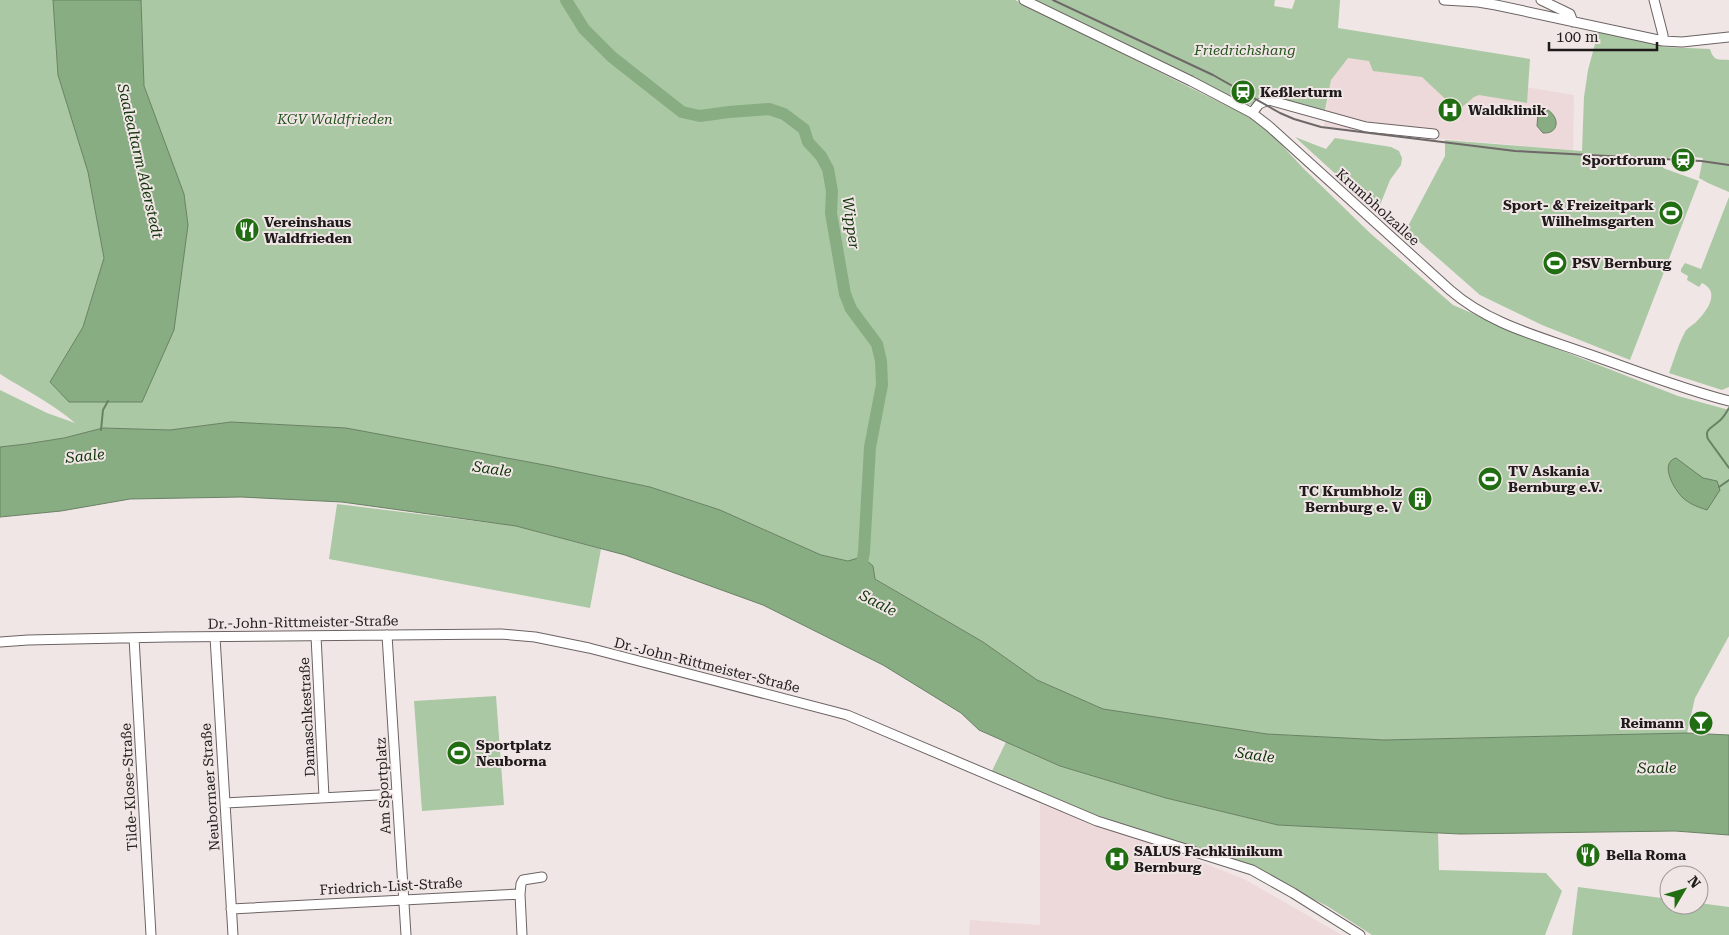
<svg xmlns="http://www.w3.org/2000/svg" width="1729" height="935" viewBox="0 0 1729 935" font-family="'Roboto Serif',serif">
  <rect width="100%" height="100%" fill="#f1e6e6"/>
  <path fill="#edd9da" d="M1334,55L1574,95L1573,150L1377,133L1324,126Z
    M1040,804L1092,824L1142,839L1244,879L1342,935H969L970,920L1040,925Z"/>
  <path fill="#a9c8a3" d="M0,0H53L58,75L88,172L104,258L83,327L50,382L69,402L142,401L174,330L188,225L184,194L144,86L141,0H1015L1261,123L1304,169L1370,233L1453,305L1527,337L1678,396L1729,410V636L1695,698L1687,733L1384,740L1267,734L1103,709L1037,680L983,642L874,578L873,566L821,555L720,510L650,487L550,466L346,428L231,422L170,430L103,428L64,438L26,444L0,447V390L47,413L75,423C52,403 25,390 0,374Z
    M1033,0H1275L1274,6L1292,9L1295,0H1340L1338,28L1530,59L1527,103L1479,95L1474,97L1461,108H1455L1422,77L1373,71L1369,61L1348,58L1331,80L1325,110L1266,97L1261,98L1254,105L1240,104Z
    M1599,29L1664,47L1710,49C1714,62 1718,59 1729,60V192L1708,183L1699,178L1703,158L1674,155L1665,160L1663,168L1699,181L1630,360L1542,325L1480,295L1406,230L1445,156V140L1582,151L1584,97L1588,70Z
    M1295,137L1326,149L1335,138L1391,147L1399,151L1402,158L1401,165L1390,180L1380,205L1376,211Z
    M1729,197V387L1722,390L1669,373C1674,360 1678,345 1685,332C1687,328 1693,325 1696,322C1707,311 1721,292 1702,283L1699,287L1687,280L1688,276L1681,272V269L1685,263L1701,269Z
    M337,504L516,526L601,549L590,608L329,559Z
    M496,696L504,805L422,811L414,701Z
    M1006,742L1060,766L1166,798L1278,825L1438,833L1439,870L1546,873L1562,891L1545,935H1372L1327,906L1232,859L1052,801L990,775Z
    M1578,887L1669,899V905H1699V903L1729,907V935H1572Z"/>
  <path fill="#89ad83" stroke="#698164" d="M53,0H141L144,86L184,194L188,225L174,330L142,402H69L50,382L83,327L104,258L88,172L58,75Z
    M1543,110H1548C1560,118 1559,134 1543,133L1537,126L1538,113Z
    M231,422L346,428L550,466L650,487L720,510L821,555L848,561L862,557L873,566L875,579L983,642L1037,680L1103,709L1267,734L1384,740L1687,733L1729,735V835L1675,831L1460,834L1278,825L1166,798L1060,766L979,730L961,713L883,665L763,605L625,555L516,526L342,502L241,497L130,499L61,511L0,517V447L26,444L64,438L103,428L170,430Z
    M1676,458L1703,478L1717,481L1720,490L1707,510C1698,507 1689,504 1682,497C1674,489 1659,463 1676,458Z"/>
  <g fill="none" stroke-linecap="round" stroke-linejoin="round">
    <path stroke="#698164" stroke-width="2" d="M1729,408C1726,413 1723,419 1718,422C1712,428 1704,429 1708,439L1729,468
      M101,430L103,410L108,401
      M1719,487L1729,480"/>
    <path stroke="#89ad83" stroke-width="12" d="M566,0L584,29L612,57L682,112L700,116L729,112L769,109L784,114L804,129L808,142L821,156L828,169L832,191L831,213L845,294L851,309L877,344L881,361L882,385L870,447L864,552L860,573"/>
    <defs>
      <path id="minor" d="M1024,0L1191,81L1252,113L1270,127L1450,290C1490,325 1542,337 1591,355C1637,371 1682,389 1729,401
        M1444,0L1478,2L1496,5L1663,41L1682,42L1729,37
        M1541,0L1570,14L1573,22
        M1654,0L1663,35V41
        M1252,113L1259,104L1269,100L1366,127L1434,134
        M387,635L406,935
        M316,636L324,797
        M215,637L233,935
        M134,638L151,935
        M0,642L28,640L167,637L501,634L535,637L589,648L847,715L1097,821L1252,870L1293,893L1360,935
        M225,803L397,794
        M520,894L522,935
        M231,909L520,894L521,884L523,880L542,877"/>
    </defs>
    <use href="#minor" stroke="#6c6363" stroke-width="11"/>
    <use href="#minor" stroke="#fff" stroke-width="9"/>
    <path stroke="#6f6868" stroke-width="2" d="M1053,0L1213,75L1280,113L1294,119L1321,127L1515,151L1701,161L1729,165"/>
  </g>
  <defs>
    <symbol id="station-disc" viewBox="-11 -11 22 22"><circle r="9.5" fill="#216e12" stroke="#f1e6e6"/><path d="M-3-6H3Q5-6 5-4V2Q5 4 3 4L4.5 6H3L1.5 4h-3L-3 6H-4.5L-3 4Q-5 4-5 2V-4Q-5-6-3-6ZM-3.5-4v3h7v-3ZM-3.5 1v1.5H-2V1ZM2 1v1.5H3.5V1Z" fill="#fff"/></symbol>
    <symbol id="hospital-disc" viewBox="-11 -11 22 22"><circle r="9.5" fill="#216e12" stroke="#f1e6e6"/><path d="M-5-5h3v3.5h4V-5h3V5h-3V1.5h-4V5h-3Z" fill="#fff"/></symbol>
    <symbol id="stadium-disc" viewBox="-11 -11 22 22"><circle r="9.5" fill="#216e12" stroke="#f1e6e6"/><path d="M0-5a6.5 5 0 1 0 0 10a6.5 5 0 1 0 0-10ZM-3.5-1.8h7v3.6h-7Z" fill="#fff"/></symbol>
    <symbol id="restaurant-disc" viewBox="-11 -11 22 22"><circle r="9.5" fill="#216e12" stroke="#f1e6e6"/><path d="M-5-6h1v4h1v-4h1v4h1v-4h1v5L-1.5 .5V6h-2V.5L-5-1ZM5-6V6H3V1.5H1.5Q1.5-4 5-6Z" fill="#fff"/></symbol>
    <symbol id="building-disc" viewBox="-11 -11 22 22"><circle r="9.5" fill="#216e12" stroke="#f1e6e6"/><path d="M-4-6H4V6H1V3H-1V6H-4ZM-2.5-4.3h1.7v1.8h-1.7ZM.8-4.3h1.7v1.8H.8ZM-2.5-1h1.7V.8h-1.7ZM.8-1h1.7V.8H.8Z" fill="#fff"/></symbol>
    <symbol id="bar-disc" viewBox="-11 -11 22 22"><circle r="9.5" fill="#216e12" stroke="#f1e6e6"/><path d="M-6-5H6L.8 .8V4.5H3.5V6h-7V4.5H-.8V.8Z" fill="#fff"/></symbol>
  </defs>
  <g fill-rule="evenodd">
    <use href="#station-disc" x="1229" y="78" width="28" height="28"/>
    <use href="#hospital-disc" x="1436" y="96" width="28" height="28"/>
    <use href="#station-disc" x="1669" y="146" width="28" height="28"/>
    <use href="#stadium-disc" x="1657" y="199" width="28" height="28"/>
    <use href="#restaurant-disc" x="233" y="216" width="28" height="28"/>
    <use href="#stadium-disc" x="1541" y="249" width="28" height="28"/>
    <use href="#stadium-disc" x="1476" y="465" width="28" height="28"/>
    <use href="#building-disc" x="1406" y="485" width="28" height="28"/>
    <use href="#bar-disc" x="1687" y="709" width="28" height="28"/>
    <use href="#stadium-disc" x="445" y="739" width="28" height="28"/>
    <use href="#restaurant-disc" x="1574" y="841" width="28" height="28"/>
    <use href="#hospital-disc" x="1103" y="845" width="28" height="28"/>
  </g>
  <g text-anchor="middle" stroke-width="4" stroke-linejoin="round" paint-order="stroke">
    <g font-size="14" font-style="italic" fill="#24541c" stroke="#f1e6e6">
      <text x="1245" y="55">Friedrichshang</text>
      <text x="335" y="124">KGV Waldfrieden</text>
    </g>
    <g font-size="14" font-weight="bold" fill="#1f1b1b" stroke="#f1e6e6" text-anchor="start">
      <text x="1260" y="97">Keßlerturm</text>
      <text x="1468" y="115">Waldklinik</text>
      <text x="1666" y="165" text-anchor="end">Sportforum</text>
      <text x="1654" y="210" text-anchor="end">Sport- &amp; Freizeitpark<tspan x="1654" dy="16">Wilhelmsgarten</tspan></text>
      <text x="264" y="227">Vereinshaus<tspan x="264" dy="16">Waldfrieden</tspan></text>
      <text x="1572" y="268">PSV Bernburg</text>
      <text x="1508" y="476">TV Askania<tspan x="1508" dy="16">Bernburg e.V.</tspan></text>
      <text x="1402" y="496" text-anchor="end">TC Krumbholz<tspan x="1402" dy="16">Bernburg e. V</tspan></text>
      <text x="1684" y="728" text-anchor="end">Reimann</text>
      <text x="476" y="750">Sportplatz<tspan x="476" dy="16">Neuborna</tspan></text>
      <text x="1134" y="856">SALUS Fachklinikum<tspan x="1134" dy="16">Bernburg</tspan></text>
      <text x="1606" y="860">Bella Roma</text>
    </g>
    <g font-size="14" fill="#1f1b1b" stroke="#f1e6e6">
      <text transform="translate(1378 207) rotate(42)" y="5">Krumbholzallee</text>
      <text transform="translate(303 622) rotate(-1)" y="5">Dr.-John-Rittmeister-Straße</text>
      <text transform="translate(707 665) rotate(14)" y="5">Dr.-John-Rittmeister-Straße</text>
      <text transform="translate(307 717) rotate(-93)" y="5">Damaschkestraße</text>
      <text transform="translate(383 786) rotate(-93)" y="5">Am Sportplatz</text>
      <text transform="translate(129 787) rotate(-93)" y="5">Tilde-Klose-Straße</text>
      <text transform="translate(210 787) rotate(-94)" y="5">Neubornaer Straße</text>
      <text transform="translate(391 886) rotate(-3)" y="5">Friedrich-List-Straße</text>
    </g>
    <g font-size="15" font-style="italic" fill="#0e3307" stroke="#f1e6e6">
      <text transform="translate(140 161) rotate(77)" y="5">Saalealtarm Aderstedt</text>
      <text transform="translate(851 223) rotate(82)" y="5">Wipper</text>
      <text transform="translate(85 456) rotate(-6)" y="5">Saale</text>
      <text transform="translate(492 469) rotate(8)" y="5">Saale</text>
      <text transform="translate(878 603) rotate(27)" y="5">Saale</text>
      <text transform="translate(1255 755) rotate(8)" y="5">Saale</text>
      <text transform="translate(1657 768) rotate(-1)" y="5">Saale</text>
    </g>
  </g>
  <g transform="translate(1684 890) rotate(52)"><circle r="24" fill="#f1e6e6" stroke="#9d9595"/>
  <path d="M0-4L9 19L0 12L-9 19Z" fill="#216e12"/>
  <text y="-8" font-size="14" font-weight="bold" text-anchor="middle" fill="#1f1b1b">N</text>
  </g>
  <path d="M1549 42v8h108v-8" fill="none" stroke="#1f1b1b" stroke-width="2.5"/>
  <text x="1556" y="42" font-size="15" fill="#1f1b1b" stroke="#f1e6e6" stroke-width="4" paint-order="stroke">100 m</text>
</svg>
